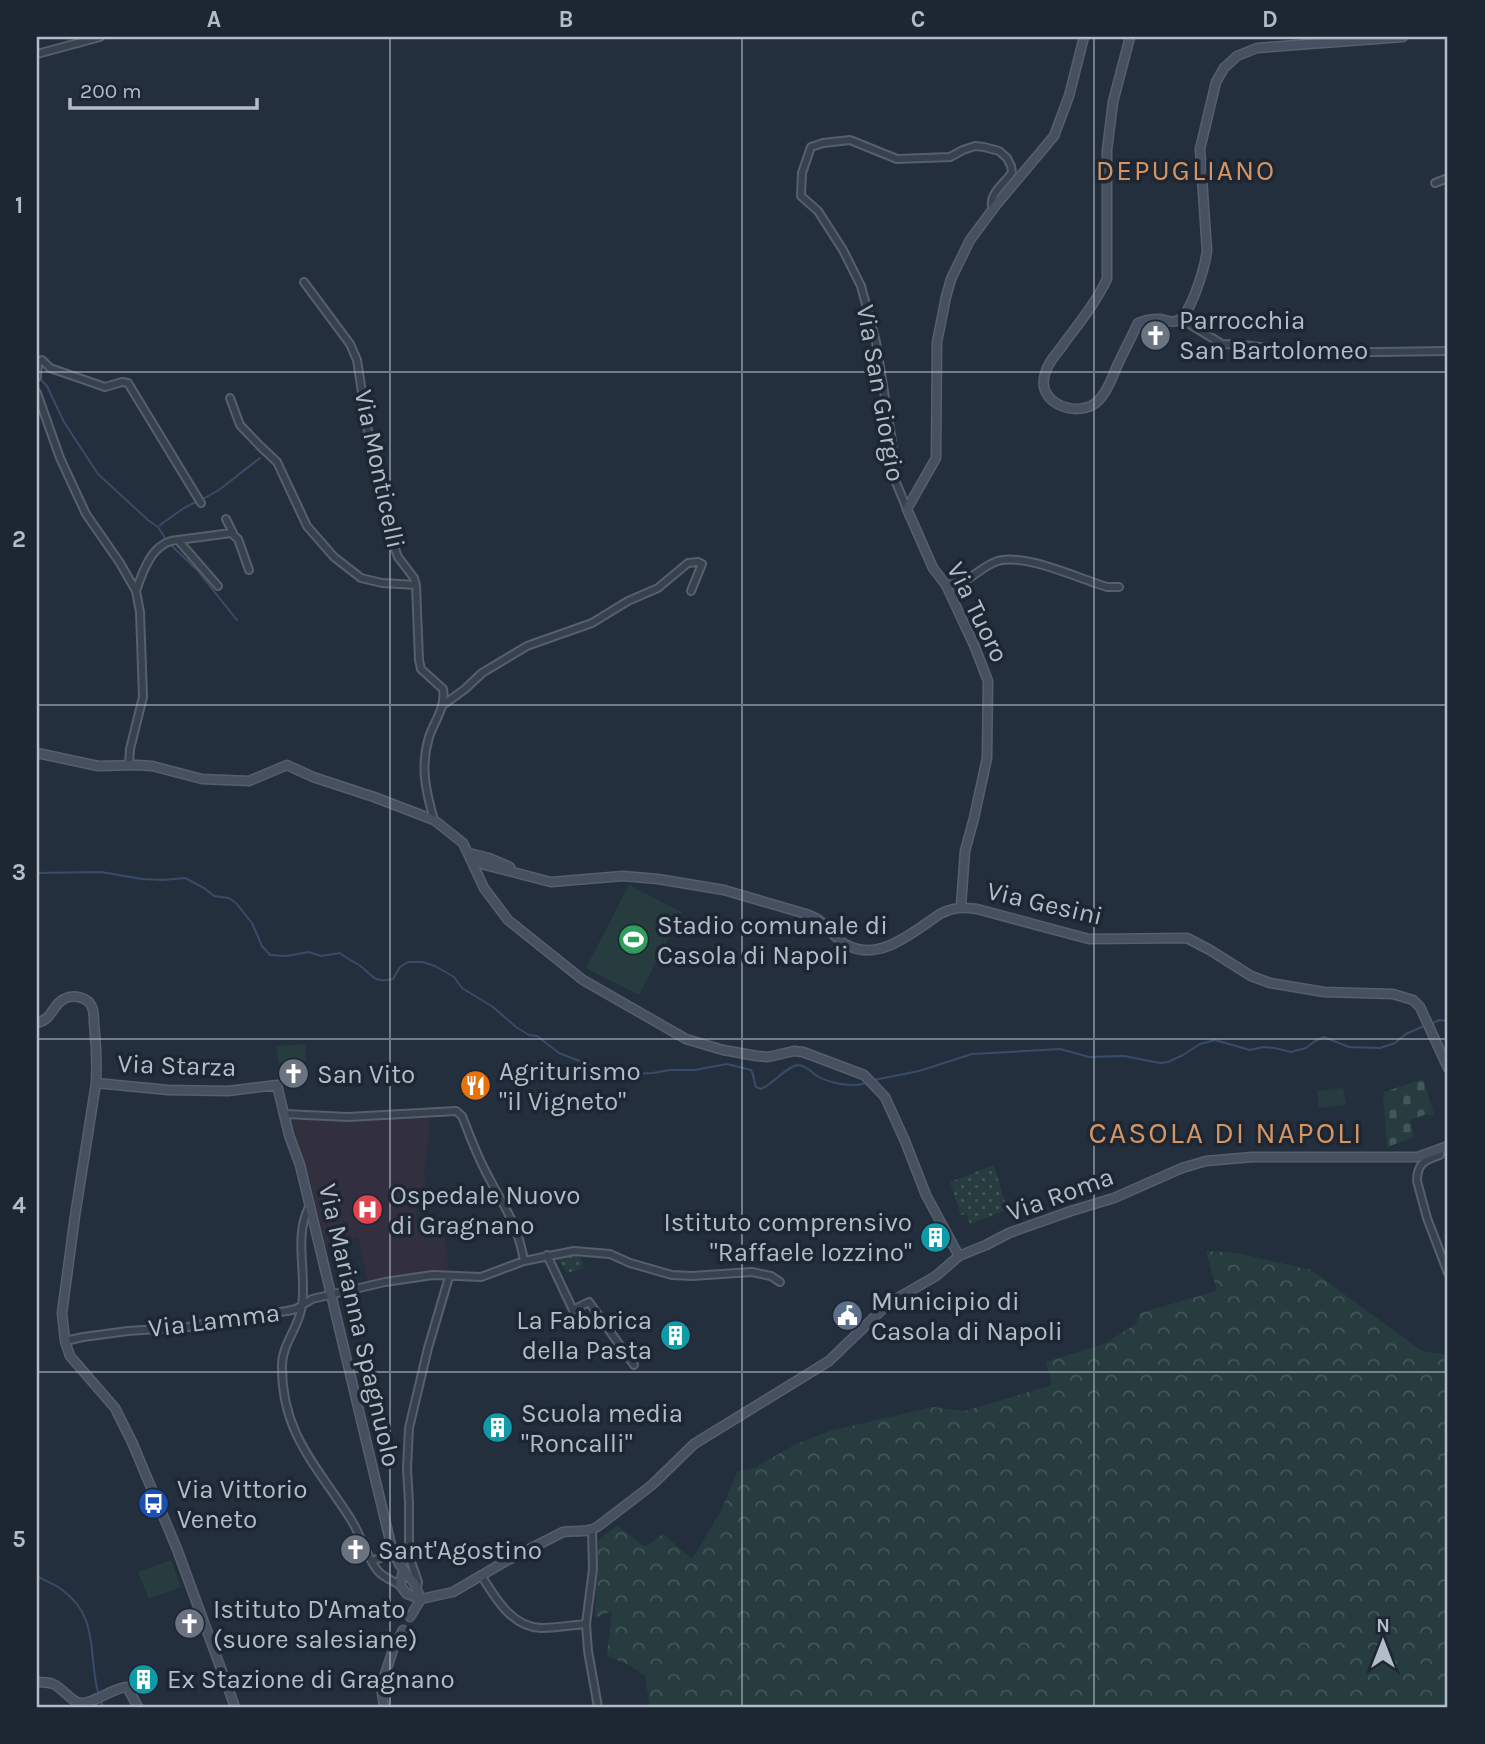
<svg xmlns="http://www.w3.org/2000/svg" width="1485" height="1744" viewBox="0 0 1485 1744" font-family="Karla,sans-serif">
  <defs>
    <pattern id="forest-crowns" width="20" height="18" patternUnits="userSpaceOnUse" patternTransform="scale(1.75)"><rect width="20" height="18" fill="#263c3f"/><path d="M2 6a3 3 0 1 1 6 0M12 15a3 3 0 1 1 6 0" fill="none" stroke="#435659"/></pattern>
    <pattern id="cemetery-stones" width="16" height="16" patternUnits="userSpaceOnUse" patternTransform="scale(1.75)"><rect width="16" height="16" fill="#263c3f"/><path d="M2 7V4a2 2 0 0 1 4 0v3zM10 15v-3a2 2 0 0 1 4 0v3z" fill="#435659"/></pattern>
    <pattern id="park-dots" width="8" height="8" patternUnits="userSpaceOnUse" patternTransform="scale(1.75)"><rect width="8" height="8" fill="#263c3f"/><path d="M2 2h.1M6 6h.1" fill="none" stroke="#435659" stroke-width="1.8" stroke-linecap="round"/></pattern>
  </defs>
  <rect width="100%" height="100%" fill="#242f3e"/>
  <path fill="#32303f" d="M431,1115L424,1176L428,1198L418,1199L415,1222H443L449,1272L408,1275L368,1283L358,1237L325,1245L310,1179L291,1120H364Z"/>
  <path fill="#263c3f" d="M629,885L682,912L639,995L586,968Z
    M305,1044L306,1061L278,1063L277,1046Z
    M1343,1088L1346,1105L1319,1108L1317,1091Z
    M171,1560L181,1587L149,1599L138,1572Z"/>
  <path fill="url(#forest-crowns)" d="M1206,1251L1237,1253L1311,1270L1422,1351L1444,1354L1448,1357V1707H650L645,1676L629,1665L607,1656L612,1611L595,1618L598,1540L617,1526L645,1547L663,1534L692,1559L721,1511L737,1472L754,1468L796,1444L830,1431L932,1407L965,1411L1052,1385L1046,1362L1106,1343L1136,1324L1140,1313L1217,1291Z"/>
  <path fill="url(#cemetery-stones)" d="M1423,1079L1434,1114L1428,1116L1427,1114L1410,1120L1414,1137L1387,1147L1383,1095L1384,1094V1092Z"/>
  <path fill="url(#park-dots)" d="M994,1165L1007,1210L970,1224L966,1214L961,1215L950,1182Z
    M579,1254L584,1268L567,1273L556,1257Z"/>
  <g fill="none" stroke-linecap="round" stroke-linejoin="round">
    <path stroke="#394c67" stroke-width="2" d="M38,377L47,386L64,422L98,474L148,520L158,527L167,541
      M201,500L219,490L260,458
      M160,525L184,508L196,502
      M171,545L197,570L237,620
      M37,873L101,872L142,879L163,880L185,878L204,888L214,896L229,898L236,903L252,923L262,946L270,955L286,956L309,952L321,956L340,953C346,958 352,961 359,965C372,974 373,984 393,979L400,967L408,962H422L435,966L454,977L462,988L493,1007L516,1027L529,1035L537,1036L559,1053L600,1069H615L631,1074L653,1073L670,1070H695L727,1064L751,1070C755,1076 753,1081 756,1087L761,1089C773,1084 787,1066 798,1065C806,1065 811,1072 817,1076C829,1083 853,1088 866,1083
      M1433,1023L1439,1020L1448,1021
      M874,1080L919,1071L972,1054L1060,1049L1089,1057L1124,1056L1160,1063L1168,1062L1183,1055L1200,1044L1215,1040L1250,1050L1263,1047L1275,1048L1291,1052L1306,1048L1315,1041L1324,1037L1349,1047L1380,1048L1395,1043L1406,1034L1424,1026
      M37,1576C45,1581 54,1584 61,1589C101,1617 87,1656 99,1696
      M101,1701L103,1707"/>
    <defs>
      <path id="street" d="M37,54L100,37
        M1435,183L1448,178
        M304,282L350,344L357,360L368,431L382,474L393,543L398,557L414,578L416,585L419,660L421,669L443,689C446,707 435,720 429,737C420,767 426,792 434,820
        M1181,319L1222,344L1243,345L1311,353L1448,351
        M37,377L38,362L42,360L50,368L105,387L122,382L128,383L201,503
        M37,393L60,458L86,514L120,563L136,591L140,612L143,697L130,749L129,765
        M230,398L240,425L260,446L277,462L307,526L334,557L361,578L382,583L416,585
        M907,509L895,480L892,441L876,342L861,286L843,250L818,211L801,196L802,173L811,147L823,143L850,140L897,159L950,157L963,150L975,146L984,147L999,151L1007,158L1011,166L1012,172C1004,185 987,194 993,210
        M226,519L233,533H231L238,539L249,570
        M178,540L231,533
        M946,585C971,583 976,570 995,562C1022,551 1079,579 1107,587H1119
        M136,591C143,570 153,541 178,540L218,586
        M443,705L465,689L482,673L527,646L592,623L628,601L658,588L688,563L698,562L702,564L691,591
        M285,1114L348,1117L456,1111L462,1116C470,1136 477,1156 488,1176C504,1207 518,1224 524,1261
        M1441,1149L1440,1155C1425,1160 1417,1163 1417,1181L1427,1218L1448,1273
        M310,1205C293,1236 307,1272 302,1305C300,1326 282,1344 282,1365C281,1433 317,1466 350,1518C360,1533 367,1558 378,1571C383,1577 393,1581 400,1585
        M547,1255L573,1310L589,1302L634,1365
        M65,1341L83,1337L128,1331L188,1327L234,1318L287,1311L296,1309L312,1299L385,1282L433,1275L481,1277L524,1261L574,1251L610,1254L630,1263L672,1275L692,1276L752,1272L771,1276L780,1282
        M592,1531L593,1569L586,1624L588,1651L598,1707
        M409,1548V1502L407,1469L409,1428L428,1348L449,1277
        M410,1559L418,1582L417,1588
        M372,1561L393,1553
        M481,1575C495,1597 511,1627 541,1628C556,1628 571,1625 586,1624"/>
      <path id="secondary" d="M1130,37L1113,102L1107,150V279C1096,302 1080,322 1065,342C1058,353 1048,361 1045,374C1035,404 1080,420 1099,400C1109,390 1113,374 1119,362C1125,349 1132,336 1138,323C1145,320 1152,319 1160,319C1166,320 1171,323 1176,321C1191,318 1205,265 1207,251L1200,149L1216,82L1224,68L1237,56L1257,48L1403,37
        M37,753L98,766L137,765L152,766L202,779L249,781L287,765L313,777L374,797L434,820L463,843L484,888L508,920L583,980L686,1039L723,1050L757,1056L768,1057L794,1051L803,1052L864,1075L885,1097L905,1141L926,1195L959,1256
        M469,853L489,858L510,867
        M471,859L485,865L551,882L623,876L658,879L724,890L806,914C811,916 817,918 821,922C829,929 835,938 845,944C879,964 914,931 940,914C953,907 963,907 977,909L1089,939L1187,938L1210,950L1251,976L1270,983L1324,992L1393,994L1413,1000L1420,1007L1448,1068
        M961,906L965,851L974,818L987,758L988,681L974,645L946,585L933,568L907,509L936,458L937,342L946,297L951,279L970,240L996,205L1054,136L1069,96L1084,37
        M37,1023C53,1019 52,1005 64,999C73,994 88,997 92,1007C94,1012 94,1019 94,1023C96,1043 97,1063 96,1083L168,1090L228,1091L277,1085L289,1135L300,1165L393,1553L397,1560
        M96,1083L75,1216L62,1313L65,1341L70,1356L115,1408L132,1442L177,1549L235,1707
        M399,1564L414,1583L421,1599L407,1594L400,1585L403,1571
        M410,1617L421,1599L453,1592L506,1561L563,1532C574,1530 588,1533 597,1527L652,1485L694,1444L829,1361L889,1303L936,1276L959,1256L986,1245L1009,1233L1071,1211L1114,1198L1182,1168L1206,1161L1252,1157H1418L1448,1146
        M37,1682C42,1682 48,1682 53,1684C63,1688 70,1701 80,1703C94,1704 112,1688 127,1687L138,1707
        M384,1707L381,1686L394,1647L403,1630"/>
    </defs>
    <use href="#street" stroke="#565f6c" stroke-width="10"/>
    <use href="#secondary" stroke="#565f6c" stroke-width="11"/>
    <use href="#street" stroke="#38414e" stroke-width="6"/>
    <use href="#secondary" stroke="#465061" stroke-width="8"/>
  </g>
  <path fill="none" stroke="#b4bcc9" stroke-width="2" stroke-opacity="0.55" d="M390,37V1707M742,37V1707M1094,37V1707M37,372H1448M37,705H1448M37,1039H1448M37,1372H1448"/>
  <defs>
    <symbol id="church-disc" viewBox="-11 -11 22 22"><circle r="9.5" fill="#6b7280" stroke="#1d2633"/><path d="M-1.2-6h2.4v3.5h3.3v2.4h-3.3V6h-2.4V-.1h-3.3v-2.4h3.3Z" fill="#fff"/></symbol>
    <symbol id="stadium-disc" viewBox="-11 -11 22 22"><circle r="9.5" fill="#2e9e5b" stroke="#1d2633"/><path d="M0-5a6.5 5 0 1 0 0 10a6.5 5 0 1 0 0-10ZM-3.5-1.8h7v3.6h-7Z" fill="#fff"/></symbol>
    <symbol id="restaurant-disc" viewBox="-11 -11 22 22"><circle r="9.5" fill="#e8710a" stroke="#1d2633"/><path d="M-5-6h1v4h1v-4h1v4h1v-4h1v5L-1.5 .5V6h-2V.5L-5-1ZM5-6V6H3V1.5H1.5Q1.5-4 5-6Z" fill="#fff"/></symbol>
    <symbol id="hospital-disc" viewBox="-11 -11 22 22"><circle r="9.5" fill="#e0444e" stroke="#1d2633"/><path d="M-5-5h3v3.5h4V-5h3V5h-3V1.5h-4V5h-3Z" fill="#fff"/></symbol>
    <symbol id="building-disc" viewBox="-11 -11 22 22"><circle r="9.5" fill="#0f9aa8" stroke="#1d2633"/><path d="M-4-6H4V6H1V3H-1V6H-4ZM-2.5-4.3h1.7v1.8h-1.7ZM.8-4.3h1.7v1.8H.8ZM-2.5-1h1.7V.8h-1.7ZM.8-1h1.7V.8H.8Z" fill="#fff"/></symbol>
    <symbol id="civic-disc" viewBox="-11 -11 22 22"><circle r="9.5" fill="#5c6f8a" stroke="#1d2633"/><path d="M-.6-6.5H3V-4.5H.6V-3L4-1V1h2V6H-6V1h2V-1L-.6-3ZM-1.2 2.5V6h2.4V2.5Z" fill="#fff"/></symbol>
    <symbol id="bus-disc" viewBox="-11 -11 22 22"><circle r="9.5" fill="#1a4fb4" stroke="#1d2633"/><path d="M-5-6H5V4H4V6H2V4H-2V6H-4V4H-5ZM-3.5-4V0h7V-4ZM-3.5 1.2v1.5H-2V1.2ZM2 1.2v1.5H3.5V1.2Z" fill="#fff"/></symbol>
  </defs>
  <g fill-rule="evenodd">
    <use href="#church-disc" x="1138" y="318" width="35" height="35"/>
    <use href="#stadium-disc" x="616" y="922" width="35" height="35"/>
    <use href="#church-disc" x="276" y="1056" width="35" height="35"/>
    <use href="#restaurant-disc" x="458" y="1068" width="35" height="35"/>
    <use href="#hospital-disc" x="350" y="1192" width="35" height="35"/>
    <use href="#building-disc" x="918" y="1220" width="35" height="35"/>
    <use href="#civic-disc" x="830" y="1298" width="35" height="35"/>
    <use href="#building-disc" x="658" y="1318" width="35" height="35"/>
    <use href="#building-disc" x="480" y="1410" width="35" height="35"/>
    <use href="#bus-disc" x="136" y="1486" width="35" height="35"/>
    <use href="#church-disc" x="338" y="1532" width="35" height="35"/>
    <use href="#church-disc" x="172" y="1606" width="35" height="35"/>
    <use href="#building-disc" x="126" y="1662" width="35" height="35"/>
  </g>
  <g text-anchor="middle" stroke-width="7" stroke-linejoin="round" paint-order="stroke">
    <g font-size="26" fill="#b4bcc9" stroke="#1d2633" text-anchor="start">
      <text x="1179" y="329">Parrocchia<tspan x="1179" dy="30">San Bartolomeo</tspan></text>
      <text x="657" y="934">Stadio comunale di<tspan x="657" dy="30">Casola di Napoli</tspan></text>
      <text x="499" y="1080">Agriturismo<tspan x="499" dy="30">"il Vigneto"</tspan></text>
      <text x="317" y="1083">San Vito</text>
      <text x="390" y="1204">Ospedale Nuovo<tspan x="390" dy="30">di Gragnano</tspan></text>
      <text x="912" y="1231" text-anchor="end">Istituto comprensivo<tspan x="912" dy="30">"Raffaele Iozzino"</tspan></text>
      <text x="871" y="1310">Municipio di<tspan x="871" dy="30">Casola di Napoli</tspan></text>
      <text x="652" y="1329" text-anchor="end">La Fabbrica<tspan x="652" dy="30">della Pasta</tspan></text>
      <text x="521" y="1422">Scuola media<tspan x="521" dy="30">"Roncalli"</tspan></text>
      <text x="177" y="1498">Via Vittorio<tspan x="177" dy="30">Veneto</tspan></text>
      <text x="378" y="1559">Sant'Agostino</text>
      <text x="213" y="1618">Istituto D'Amato<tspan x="213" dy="30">(suore salesiane)</tspan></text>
      <text x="167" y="1688">Ex Stazione di Gragnano</text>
    </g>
    <g font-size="26" fill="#b4bcc9" stroke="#1d2633">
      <text transform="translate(881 393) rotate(80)" y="9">Via San Giorgio</text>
      <text transform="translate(380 469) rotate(78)" y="9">Via Monticelli</text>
      <text transform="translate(978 612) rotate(64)" y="9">Via Tuoro</text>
      <text transform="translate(1045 903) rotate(13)" y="9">Via Gesini</text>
      <text transform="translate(177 1065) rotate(2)" y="9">Via Starza</text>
      <text transform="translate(1060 1194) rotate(-20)" y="9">Via Roma</text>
      <text transform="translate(214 1320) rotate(-7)" y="9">Via Lamma</text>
      <text transform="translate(360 1325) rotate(77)" y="9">Via Marianna Spagnuolo</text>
    </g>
    <g font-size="28" letter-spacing="2" fill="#d59563" stroke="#1d2633">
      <text x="1186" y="180">DEPUGLIANO</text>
    </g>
    <g font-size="30" letter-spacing="2" fill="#d59563" stroke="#1d2633">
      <text x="1226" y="1143">CASOLA DI NAPOLI</text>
    </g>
  </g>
  <rect width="1485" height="1744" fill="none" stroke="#1d2633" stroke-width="77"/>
  <g transform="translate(1383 1642)" stroke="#1d2633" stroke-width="5" paint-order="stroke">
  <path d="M0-5L12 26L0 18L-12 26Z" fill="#b4bcc9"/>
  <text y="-10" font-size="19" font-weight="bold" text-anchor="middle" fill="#b4bcc9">N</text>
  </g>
  <path d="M70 98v10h187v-10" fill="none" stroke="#b4bcc9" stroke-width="3.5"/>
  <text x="80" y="98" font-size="21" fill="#b4bcc9" stroke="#1d2633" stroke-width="5" paint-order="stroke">200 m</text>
  <rect x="38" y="38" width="1408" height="1668" fill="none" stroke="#b4bcc9" stroke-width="2.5"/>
  <g font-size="23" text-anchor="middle" font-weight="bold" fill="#b4bcc9">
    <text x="214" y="27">A</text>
    <text x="566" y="27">B</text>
    <text x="918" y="27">C</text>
    <text x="1270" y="27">D</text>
    <text x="19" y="213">1</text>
    <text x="19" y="547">2</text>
    <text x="19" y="880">3</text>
    <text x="19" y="1213">4</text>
    <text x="19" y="1547">5</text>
  </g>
</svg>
